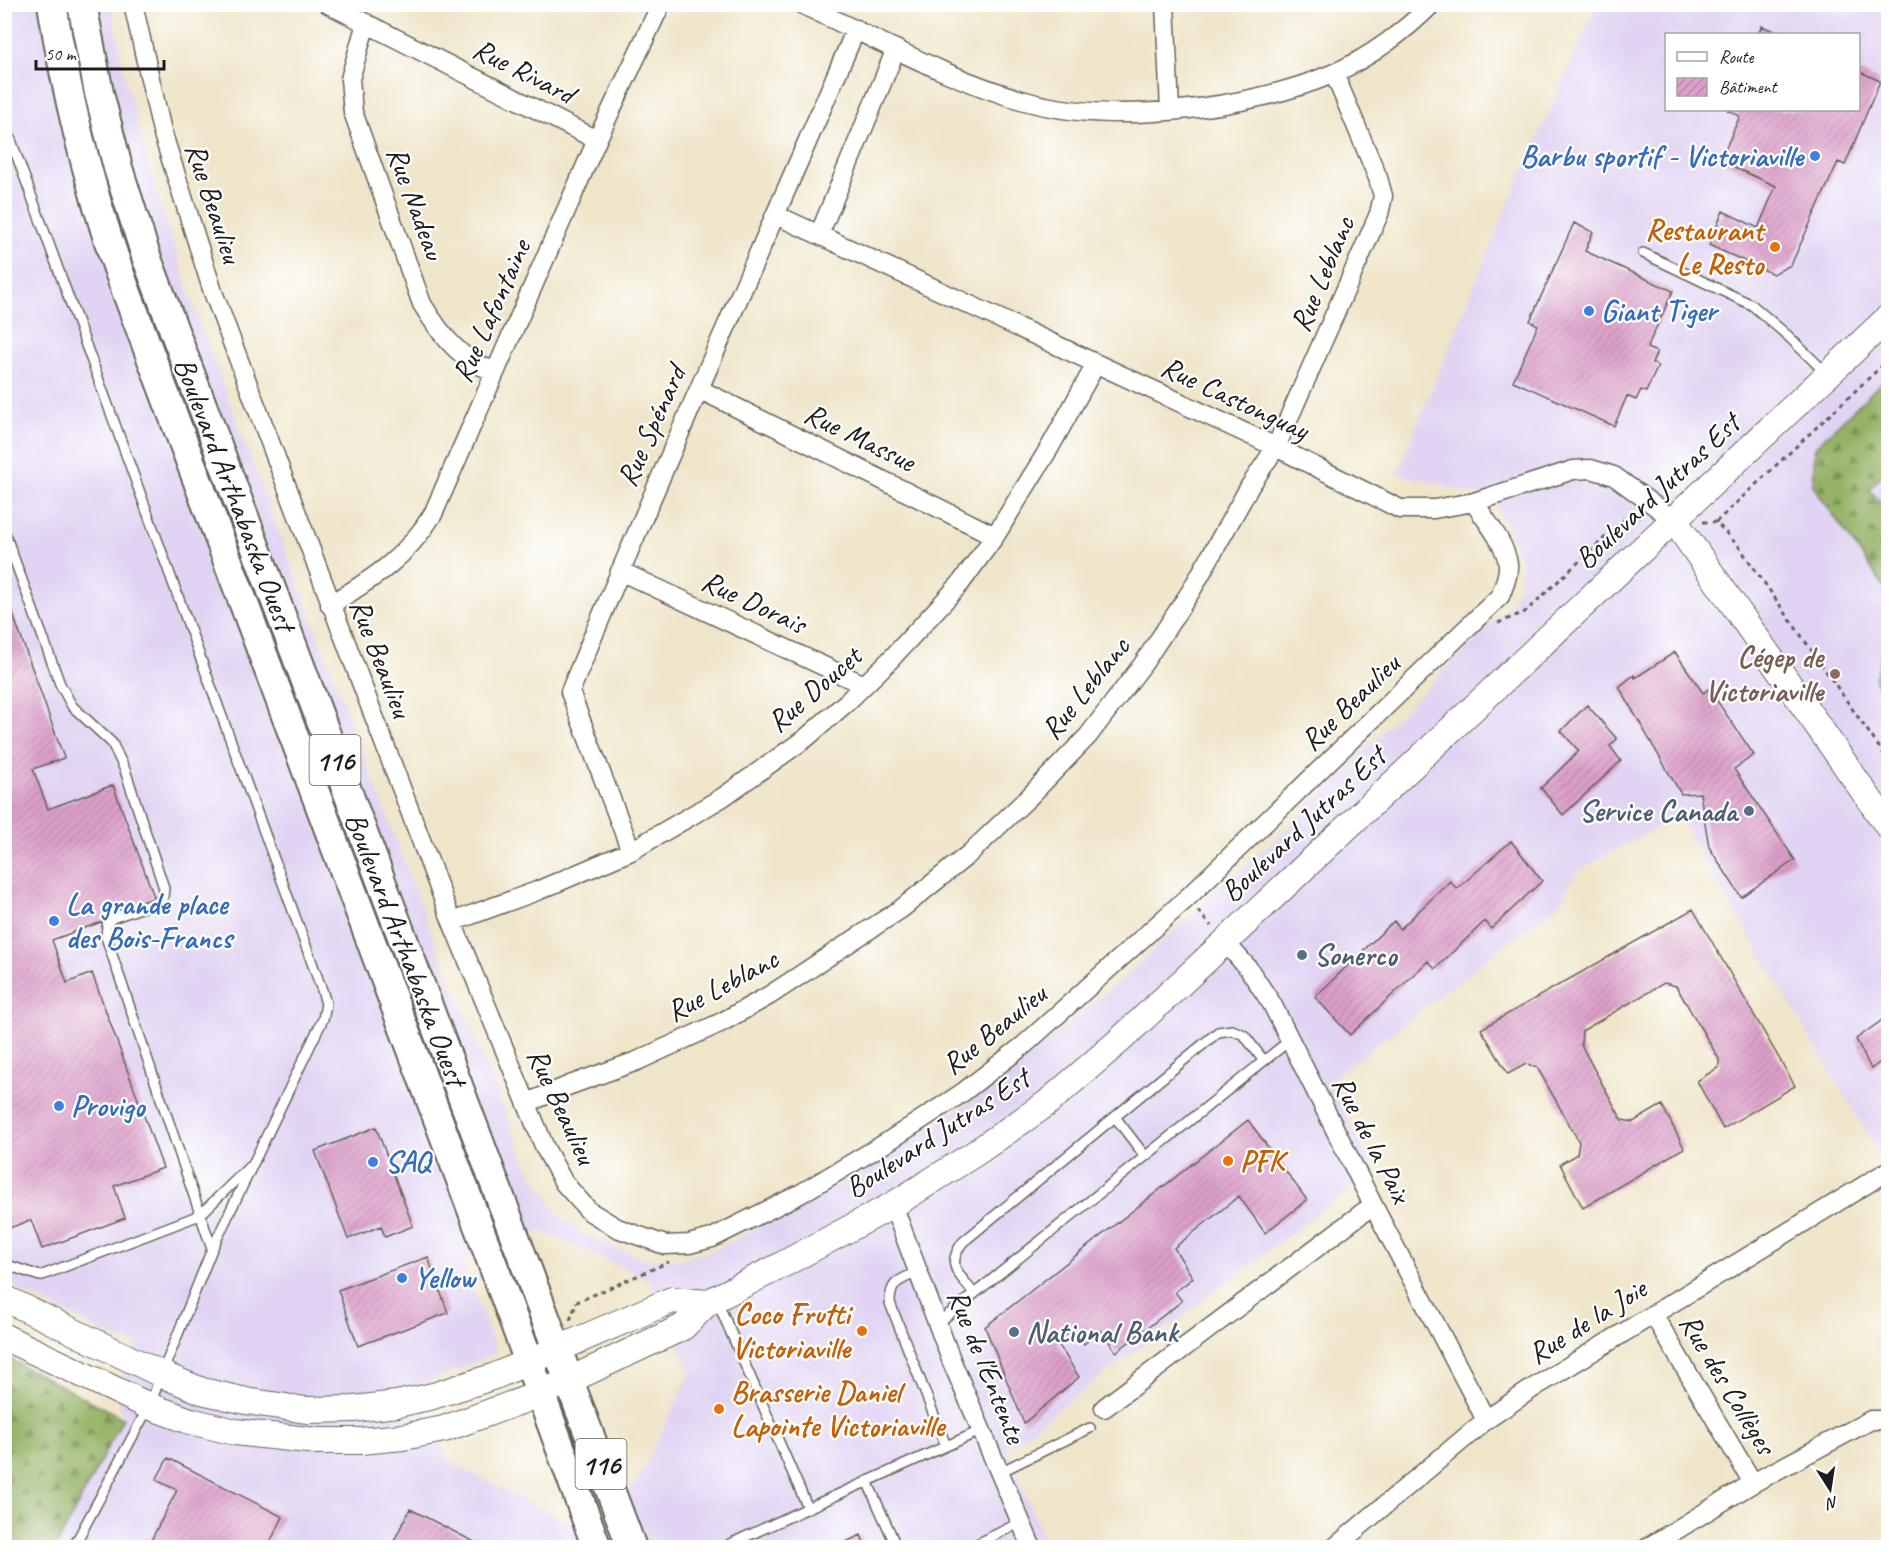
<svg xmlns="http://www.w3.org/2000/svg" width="1893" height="1552" viewBox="0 0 1893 1552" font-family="Caveat,sans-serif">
  <defs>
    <pattern id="forest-firs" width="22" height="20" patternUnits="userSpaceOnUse" patternTransform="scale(1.5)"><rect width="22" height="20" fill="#95b266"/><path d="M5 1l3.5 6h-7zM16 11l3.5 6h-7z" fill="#799053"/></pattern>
    <pattern id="building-hatch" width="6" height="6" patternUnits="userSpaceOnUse" patternTransform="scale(1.5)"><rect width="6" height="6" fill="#dc9fc9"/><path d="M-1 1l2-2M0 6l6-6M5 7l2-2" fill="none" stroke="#bc88ac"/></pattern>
  </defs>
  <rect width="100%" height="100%" fill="#fff"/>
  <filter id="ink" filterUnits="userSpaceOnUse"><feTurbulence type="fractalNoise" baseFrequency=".0167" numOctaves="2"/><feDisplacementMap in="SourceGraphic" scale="12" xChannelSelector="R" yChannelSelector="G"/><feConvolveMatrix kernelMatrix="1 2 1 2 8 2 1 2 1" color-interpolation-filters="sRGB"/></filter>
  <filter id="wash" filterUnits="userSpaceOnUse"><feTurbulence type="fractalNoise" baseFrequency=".008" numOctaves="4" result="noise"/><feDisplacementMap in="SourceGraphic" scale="24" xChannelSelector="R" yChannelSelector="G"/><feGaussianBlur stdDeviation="1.35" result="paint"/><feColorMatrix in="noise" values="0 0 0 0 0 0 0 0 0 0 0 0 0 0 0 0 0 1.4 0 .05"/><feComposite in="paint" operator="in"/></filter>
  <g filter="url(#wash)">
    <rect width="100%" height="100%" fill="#efe5c9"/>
    <path fill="#e1d4f3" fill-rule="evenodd" d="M4,5H112L123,69L155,189L205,338L432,935L527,1164L557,1213L584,1235L644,1259H682L717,1249L865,1171L998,1083L1125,976L1285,830L1509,605L1520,585L1521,563L1516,547L1493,499L1397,473L1509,202L1597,5H1888V1168L1678,816L1576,872L1559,904L1329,1081L1374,1171L1007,1448L1047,1547H56L123,1418L119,1400L113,1393L137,1344L118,1339L5,1283ZM1666,34H1858V110H1666ZM541,1231L650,1280L691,1372L636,1484L563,1520L448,1461L416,1387L497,1353L462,1260Z"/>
    <path fill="url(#forest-firs)" stroke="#586741" stroke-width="1.5" d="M1888,376V469L1869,489L1888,511V615V593L1813,486L1815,447Z
      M1888,630V704L1875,680Z
      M4,1356L123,1418L56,1547H5Z"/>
    <g id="blocks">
      <path fill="url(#building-hatch)" d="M1762,26L1780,34H1758Z
        M1858,71L1880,81L1845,165L1838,162L1791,265L1773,274L1709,245L1723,211L1758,228L1776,186L1720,161L1740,116L1727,110H1858Z
        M1574,223L1593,232L1585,251L1673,291L1647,348L1657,352L1652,363L1658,366L1646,392L1641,390L1636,400L1627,396L1614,426L1513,381L1538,325L1530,321Z
        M5,592L64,758L33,769L48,809L113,785L156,902L52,940L67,983L92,973L163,1168L114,1186L125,1218L42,1249L31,1220L4,1230Z
        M1675,652L1703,693L1709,689L1754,755L1734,769L1795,860L1741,897L1709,847L1700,793L1681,794L1619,687L1634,675L1635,678Z
        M1587,705L1617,739L1610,746L1621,761L1563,815L1541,788L1579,751L1561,731Z
        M1511,841L1542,881L1491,929L1485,921L1435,969L1428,961L1350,1035L1315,997L1394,921L1400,929L1450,881L1457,889Z
        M1693,909L1795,1086L1723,1129L1697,1081L1719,1067V1059L1676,986L1664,983L1582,1031L1581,1045L1622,1120L1633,1122L1662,1105L1684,1148L1583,1208L1560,1164L1577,1154L1579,1142L1537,1067L1526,1064L1508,1074L1481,1029Z
        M1888,1016V1056L1871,1069L1856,1039Z
        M1248,1120L1307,1200L1265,1233L1239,1196L1174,1248L1193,1278L1175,1292L1182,1301L1116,1352L1101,1330L1084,1344L1074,1328L1057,1342L1079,1377L1024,1423L985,1327Z
        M376,1127L413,1226L385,1237L381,1226L348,1239L315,1151Z
        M428,1257L448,1313L358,1346L338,1290Z
        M168,1458L283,1517L267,1548H147L177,1490L156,1480Z
        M410,1509L486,1548H407L394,1541Z
        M861,1535L866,1548H833Z"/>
    </g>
  </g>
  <g filter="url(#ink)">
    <use href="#blocks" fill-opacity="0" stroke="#666259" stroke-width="1.5"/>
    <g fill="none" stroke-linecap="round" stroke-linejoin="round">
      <defs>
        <path id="service" d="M4,121L322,990L326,1004L323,1019L212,1249L149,1406L73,1548
          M1643,253L1752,305L1788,336L1826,373
          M4,531L60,684L72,706L112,743L125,770L164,888L163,897L158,902L112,918L107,925L106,937L212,1249
          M1115,1117L1145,1156
          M4,1264L40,1276L200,1215L249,1167
          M918,1272C900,1280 890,1281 890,1303L946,1446
          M974,1294C959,1273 945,1266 963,1242L1218,1032L1232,1030L1244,1035L1264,1061
          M717,1301L808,1508L982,1430
          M938,1323L1290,1040
          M1000,1472L1090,1428
          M867,1481L897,1548
          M727,1548L730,1544L808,1508
          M969,1548L1021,1522"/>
        <path id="minor" d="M133,4L162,131L213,292L452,922L545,1148L564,1183L589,1211L617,1228L665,1245L689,1244L712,1238L800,1194L884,1144L962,1093L1024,1045L1187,898L1500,596C1504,586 1509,575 1508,564C1505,542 1485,520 1474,502
          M328,4L597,140
          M801,4C875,38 947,79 1025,101C1112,126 1250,109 1332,74C1368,59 1405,31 1432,4
          M1165,4L1170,110
          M366,23L350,79L353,112L422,304C440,333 461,363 496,371
          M776,215L1276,447L1400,509H1434L1474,502L1573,470L1591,469L1614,476L1674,520
          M819,235L896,49
          M699,389L995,536
          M620,571L864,685
          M330,605C374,578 406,558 433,514L597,140L661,4
          M631,851L570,692C661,469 761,251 856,29
          M452,922L537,891L631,851L723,797L806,738L847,702L889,661L960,584L995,536L1050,447L1096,364
          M1225,942L1248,968L1272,1004L1373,1205L1486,1420
          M527,1103L570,1085L637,1061L722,1022L770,995L858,937L901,909L969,854L1029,797L1088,736L1143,664L1191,591L1250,486L1276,447L1379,214L1383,196L1378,178L1334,73
          M893,1205L952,1362L1032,1548
          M1653,1314L1753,1483
          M1104,1408L1373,1205
          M1334,1548L1486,1420L1533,1388L1888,1171
          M1647,1548L1753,1483L1871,1420H1888"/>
        <path id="secondary" d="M1674,520L1888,826
          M4,1298L161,1374L202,1391L246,1401L306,1410L354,1409L397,1404L433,1396L495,1376L672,1300L707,1303
          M4,1337L149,1406L190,1421L235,1432L317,1441H361L403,1437L444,1429L540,1394L683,1327L707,1303L780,1266L893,1205L974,1154L1046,1104L1119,1041L1225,942L1888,318"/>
        <path id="primary" d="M52,4C67,99 90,190 122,280L508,1305L597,1548
          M82,4L99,93L118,168L146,256L632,1548"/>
      </defs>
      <use href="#service" stroke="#666259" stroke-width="12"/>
      <use href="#minor" stroke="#666259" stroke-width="21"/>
      <use href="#secondary" stroke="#666259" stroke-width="28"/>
      <use href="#primary" stroke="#666259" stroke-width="32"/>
      <path stroke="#666259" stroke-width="3" stroke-dasharray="4.5 4.5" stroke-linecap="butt" d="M1703,522H1716L1740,548L1888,760
        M1716,522L1888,360
        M1498,623L1525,612L1628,516L1640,517
        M1198,911L1211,926
        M570,1320L577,1302L669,1262"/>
      <use href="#service" stroke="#fff" stroke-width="9"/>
      <use href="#minor" stroke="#fff" stroke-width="18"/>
      <use href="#secondary" stroke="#fff" stroke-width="26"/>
      <use href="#primary" stroke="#fff" stroke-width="28"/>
    </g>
  </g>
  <g fill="#3f7fe0" stroke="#fff" stroke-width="2">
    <circle cx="1815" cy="156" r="6"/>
    <circle cx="1589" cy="311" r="6"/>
    <circle cx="54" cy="921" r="6"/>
    <circle cx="59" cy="1106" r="6"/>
    <circle cx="373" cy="1162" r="6"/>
    <circle cx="402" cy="1278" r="6"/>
  </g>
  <g fill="#e8710a" stroke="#fff" stroke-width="2">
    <circle cx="1775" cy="247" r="6"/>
    <circle cx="1228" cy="1161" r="6"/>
    <circle cx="862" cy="1331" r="6"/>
    <circle cx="719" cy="1409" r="6"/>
  </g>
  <circle fill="#8d6e63" stroke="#fff" stroke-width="2" cx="1835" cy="674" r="6"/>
  <g fill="#5c6f8a" stroke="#fff" stroke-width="2">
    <circle cx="1749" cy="811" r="6"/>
    <circle cx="1302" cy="955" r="6"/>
    <circle cx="1014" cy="1332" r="6"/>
  </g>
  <g text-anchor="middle" stroke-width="4.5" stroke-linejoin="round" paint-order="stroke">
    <g fill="#fff" stroke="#606060" stroke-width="1.5">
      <rect x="309.5" y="735" width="51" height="50" rx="4.5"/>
      <rect x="575.5" y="1439" width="51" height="50" rx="4.5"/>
    </g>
    <g font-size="28" font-weight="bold" fill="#1c1c1c">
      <text x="335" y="770">116</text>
      <text x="601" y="1474">116</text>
    </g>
    <g font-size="30" fill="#1c1c1c" stroke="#fff">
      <text transform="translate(524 71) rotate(27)" y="10">Rue Rivard</text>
      <text transform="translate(214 203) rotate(72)" y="10">Rue Beaulieu</text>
      <text transform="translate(416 203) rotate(70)" y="10">Rue Nadeau</text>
      <text transform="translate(1322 274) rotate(-67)" y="10">Rue Leblanc</text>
      <text transform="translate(491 311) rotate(-66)" y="10">Rue Lafontaine</text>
      <text transform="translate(1235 398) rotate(25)" y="10">Rue Castonguay</text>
      <text transform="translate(651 426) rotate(-66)" y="10">Rue Spénard</text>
      <text transform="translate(860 437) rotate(26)" y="10">Rue Massue</text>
      <text transform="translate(1657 491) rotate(-43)" y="10">Boulevard Jutras Est</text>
      <text transform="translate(235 494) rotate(69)" y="10">Boulevard Arthabaska Ouest</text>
      <text transform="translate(754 602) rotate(25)" y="10">Rue Dorais</text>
      <text transform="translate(381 658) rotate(69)" y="10">Rue Beaulieu</text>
      <text transform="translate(1085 688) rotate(-51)" y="10">Rue Leblanc</text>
      <text transform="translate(814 689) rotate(-41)" y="10">Rue Doucet</text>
      <text transform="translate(1350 702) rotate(-44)" y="10">Rue Beaulieu</text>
      <text transform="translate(1303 824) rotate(-43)" y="10">Boulevard Jutras Est</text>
      <text transform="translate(406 949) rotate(69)" y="10">Boulevard Arthabaska Ouest</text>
      <text transform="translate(722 985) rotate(-28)" y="10">Rue Leblanc</text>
      <text transform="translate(994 1029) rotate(-39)" y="10">Rue Beaulieu</text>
      <text transform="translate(562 1106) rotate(65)" y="10">Rue Beaulieu</text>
      <text transform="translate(937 1133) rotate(-33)" y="10">Boulevard Jutras Est</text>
      <text transform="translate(1372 1139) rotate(63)" y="10">Rue de la Paix</text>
      <text transform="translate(1587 1321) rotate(-32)" y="10">Rue de la Joie</text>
      <text transform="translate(987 1366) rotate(68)" y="10">Rue de l'Entente</text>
      <text transform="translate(1728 1384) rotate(59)" y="10">Rue des Collèges</text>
    </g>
    <g font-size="30" font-weight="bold" fill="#366cbe" stroke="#fff" text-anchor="start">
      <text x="1803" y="166" text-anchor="end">Barbu sportif - Victoriaville</text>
      <text x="1601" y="321">Giant Tiger</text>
      <text x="66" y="914">La grande place<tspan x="66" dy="34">des Bois-Francs</tspan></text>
      <text x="71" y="1116">Provigo</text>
      <text x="385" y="1172">SAQ</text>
      <text x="414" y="1288">Yellow</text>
    </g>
    <g font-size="30" font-weight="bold" fill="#c56008" stroke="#fff" text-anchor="end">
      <text x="1763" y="240">Restaurant<tspan x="1763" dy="34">Le Resto</tspan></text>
      <text x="1240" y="1171" text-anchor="start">PFK</text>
      <text x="850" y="1324">Coco Frutti<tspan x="850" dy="34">Victoriaville</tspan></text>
      <text x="731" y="1402" text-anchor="start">Brasserie Daniel<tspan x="731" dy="34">Lapointe Victoriaville</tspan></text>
    </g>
    <g font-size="30" font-weight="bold" fill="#785e54" stroke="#fff" text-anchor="end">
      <text x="1823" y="667">Cégep de<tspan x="1823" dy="34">Victoriaville</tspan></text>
    </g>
    <g font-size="30" font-weight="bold" fill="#4e5e75" stroke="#fff" text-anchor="start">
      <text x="1737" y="821" text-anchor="end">Service Canada</text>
      <text x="1314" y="965">Sonerco</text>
      <text x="1026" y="1342">National Bank</text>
    </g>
  </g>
  <rect width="1893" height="1552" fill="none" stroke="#fff" stroke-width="24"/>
  <rect x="1665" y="33" width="195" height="78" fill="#ffffff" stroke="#a4a4a4" stroke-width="1.5"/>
  <rect x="1677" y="52" width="30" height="9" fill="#ffffff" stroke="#a4a4a4" stroke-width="1.5"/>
  <text x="1719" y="63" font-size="18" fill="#1c1c1c">Route</text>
  <rect x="1677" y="78" width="30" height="18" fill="url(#building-hatch)" stroke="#a4a4a4" stroke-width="1.5"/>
  <text x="1719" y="93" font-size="18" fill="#1c1c1c">Bâtiment</text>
  <g transform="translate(1830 1489) rotate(168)" stroke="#ffffff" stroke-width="4.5" paint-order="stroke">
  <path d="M0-4.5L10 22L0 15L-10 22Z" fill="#1c1c1c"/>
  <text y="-9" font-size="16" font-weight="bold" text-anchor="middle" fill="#1c1c1c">N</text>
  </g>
  <path d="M36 60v9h128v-9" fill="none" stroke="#1c1c1c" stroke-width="3"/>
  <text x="45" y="60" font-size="18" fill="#1c1c1c" stroke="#ffffff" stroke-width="4.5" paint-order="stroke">50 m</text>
</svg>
